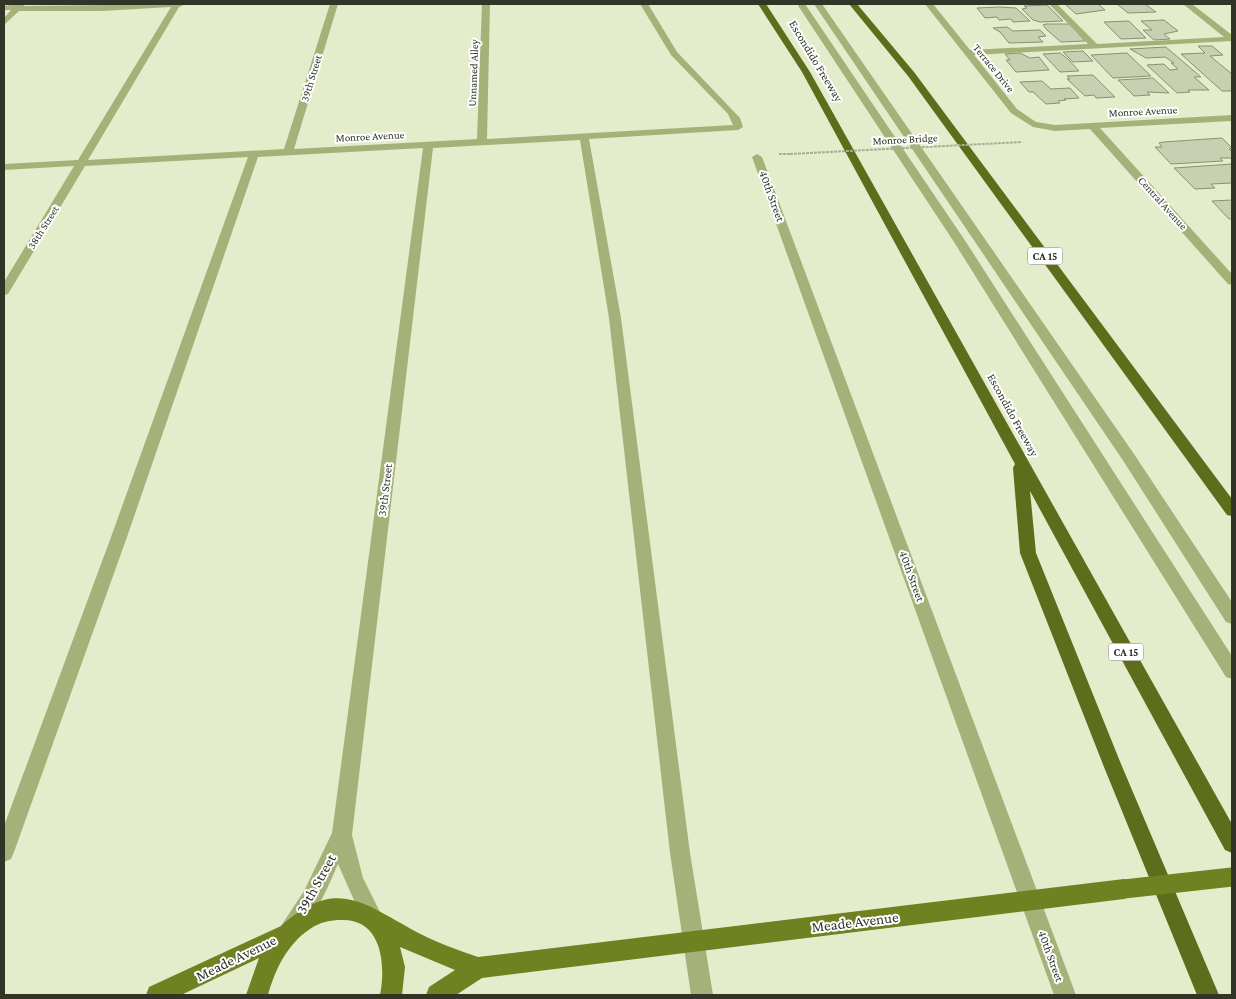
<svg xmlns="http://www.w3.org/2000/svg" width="1236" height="999" viewBox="0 0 1236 999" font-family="'Crimson Pro',serif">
  <rect width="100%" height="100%" fill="#e3edcb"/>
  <path fill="#c7d0b0" stroke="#889172" d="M1065,4H1098L1105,10L1076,14Z
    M1117,4H1145L1156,12L1128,13Z
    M1047,5L1063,21L1040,22L1033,20L1022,9L1027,8L1024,6Z
    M999,7L1016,8L1030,21L1013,22L1011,19L999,20L997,17L985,18L977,8Z
    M1164,20L1178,31L1164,34L1170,39L1154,40L1143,30H1152L1141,21Z
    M1129,21L1146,38L1121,39L1104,22Z
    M1046,24H1070L1085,41L1061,42L1047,30L1043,25Z
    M1007,27L1013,31L1040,30L1046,36L1038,37L1043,42L1009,43L1000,32L993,28Z
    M1198,46H1212L1223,55L1210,56L1232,74V91H1222L1181,54L1205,53Z
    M1166,47L1201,77H1194L1209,90H1188L1190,92L1177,93L1147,65L1164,64L1170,70L1178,69L1171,63H1174L1165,57L1146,58L1130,49Z
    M1083,51L1093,61L1073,62L1063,52Z
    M1020,53L1030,58L1039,57L1049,70L1016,72L1006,60H1010L1005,54Z
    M1060,53L1068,59L1079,71L1060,72L1043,54Z
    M1127,53L1151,76L1113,78L1091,55Z
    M1093,75L1115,97L1096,98L1094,95L1085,96L1067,79H1070L1067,76Z
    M1153,78L1169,93L1147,92L1150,95L1134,96L1118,80Z
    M1042,81L1051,89L1070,88L1079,98L1064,99L1066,100L1058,101L1060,103L1046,104L1033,92H1029L1020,82Z
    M1222,138L1232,148L1229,149L1232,152V158H1220L1223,161L1171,164L1155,147H1162L1159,143L1164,142Z
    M1232,164V183L1211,184L1215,188L1195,189L1174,168Z
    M1232,200V219H1229L1212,201Z"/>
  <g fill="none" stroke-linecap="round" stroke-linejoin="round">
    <path stroke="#a7ae93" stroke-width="2" stroke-dasharray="3 1" stroke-linecap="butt" d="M779,154H790"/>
    <path fill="#a4b279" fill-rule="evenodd" d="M17,4H25L24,6L186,4L179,7L88,160L284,149L330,4H338L294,149L477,139L482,4H490L487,139L733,125L728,114L671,55L640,4H648L677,52L740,118L743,127L738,130L589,139L621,318L690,853L713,995H691L670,853L609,318L580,140L433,148L352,835L363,878L383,918L379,925L372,929L365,925L338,864C329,884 312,928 292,937L285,933L281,926L304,891L332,833L423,148L258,157L127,537L14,852L11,859L4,862V826L111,537L248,157L85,166L8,294L4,295V282L74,166L4,170V164L78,160L171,7L102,11H19L4,25V18L11,10H4V6Z
      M797,4H805L966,242L1232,656V679L1226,677L954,242Z
      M814,4H822L1134,454L1232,602V624L1226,622L1124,462Z
      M925,4H933L970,50L1088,44L1049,4H1057L1097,44L1224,37L1183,4H1192L1232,35V41L974,55L1017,109L1036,122L1055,125L1232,115V121L1100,128L1232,274V285L1228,284L1090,129L1055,131L1033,127L1011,113Z
      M757,154L762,157L1076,995H1054L752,157Z"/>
    <path fill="#6f8121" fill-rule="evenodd" d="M1124,879L1131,882L1134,889L1131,896L1124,899L482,978L456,995H426L429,987L455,970L400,947L405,967L402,995H380C386,965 382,919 342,920C330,920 320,922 310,929C287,944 275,970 268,995H246L259,958L181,995H146L149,987L281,926C334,879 359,900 411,929C432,941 455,949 478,957Z"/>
    <path fill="#5e6d1c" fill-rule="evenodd" d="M758,4H766L810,72L1232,824V853L1225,850L1030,491L1036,553L1121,764L1219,995H1197L1104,767L1020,553L1013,468L1015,464L802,72Z
      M849,4H857L914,72L1232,499V516L1227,515L908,76Z"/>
    <path stroke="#a7ae93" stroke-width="2" stroke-dasharray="3 1" stroke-linecap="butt" d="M790,154L1022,142"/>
    <path stroke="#6f8121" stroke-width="19" d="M1124,889L1232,877"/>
  </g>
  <g text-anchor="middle" stroke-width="4" stroke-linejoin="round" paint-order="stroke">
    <g font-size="11" fill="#313427" stroke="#fff">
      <text transform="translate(994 68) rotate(51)" y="4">Terrace Drive</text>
      <text transform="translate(473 73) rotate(-88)" y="4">Unnamed Alley</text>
      <text transform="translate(311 78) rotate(-73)" y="4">39th Street</text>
      <text transform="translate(1143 111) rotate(-3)" y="4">Monroe Avenue</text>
      <text transform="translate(370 136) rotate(-3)" y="4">Monroe Avenue</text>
      <text transform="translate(905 139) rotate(-3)" y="4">Monroe Bridge</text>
      <text transform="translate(1163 203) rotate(48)" y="4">Central Avenue</text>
      <text transform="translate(43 227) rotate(-58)" y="4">38th Street</text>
    </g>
    <g fill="#fff" stroke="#6f7168" stroke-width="1">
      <rect x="1027.5" y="247.5" width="35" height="17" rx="4"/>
      <rect x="1108.5" y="643.5" width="35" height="17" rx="4"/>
    </g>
    <g font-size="11" font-weight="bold" fill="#313427">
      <text x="1045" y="260">CA 15</text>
      <text x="1126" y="656">CA 15</text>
    </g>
    <g font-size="12" fill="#313427" stroke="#fff">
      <text transform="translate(816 61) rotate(59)" y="4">Escondido Freeway</text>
      <text transform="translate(772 196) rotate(70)" y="4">40th Street</text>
      <text transform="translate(1013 415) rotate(61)" y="4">Escondido Freeway</text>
      <text transform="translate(385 490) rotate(-83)" y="4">39th Street</text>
      <text transform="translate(912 576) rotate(70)" y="4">40th Street</text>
      <text transform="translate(1051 956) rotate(70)" y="4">40th Street</text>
    </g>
    <g font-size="15" fill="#313427" stroke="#fff">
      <text transform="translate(316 884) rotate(-61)" y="5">39th Street</text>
      <text transform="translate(855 922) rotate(-7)" y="5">Meade Avenue</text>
      <text transform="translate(236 958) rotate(-26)" y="5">Meade Avenue</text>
    </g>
  </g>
  <rect width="1236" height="999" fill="none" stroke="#313427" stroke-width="10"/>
</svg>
